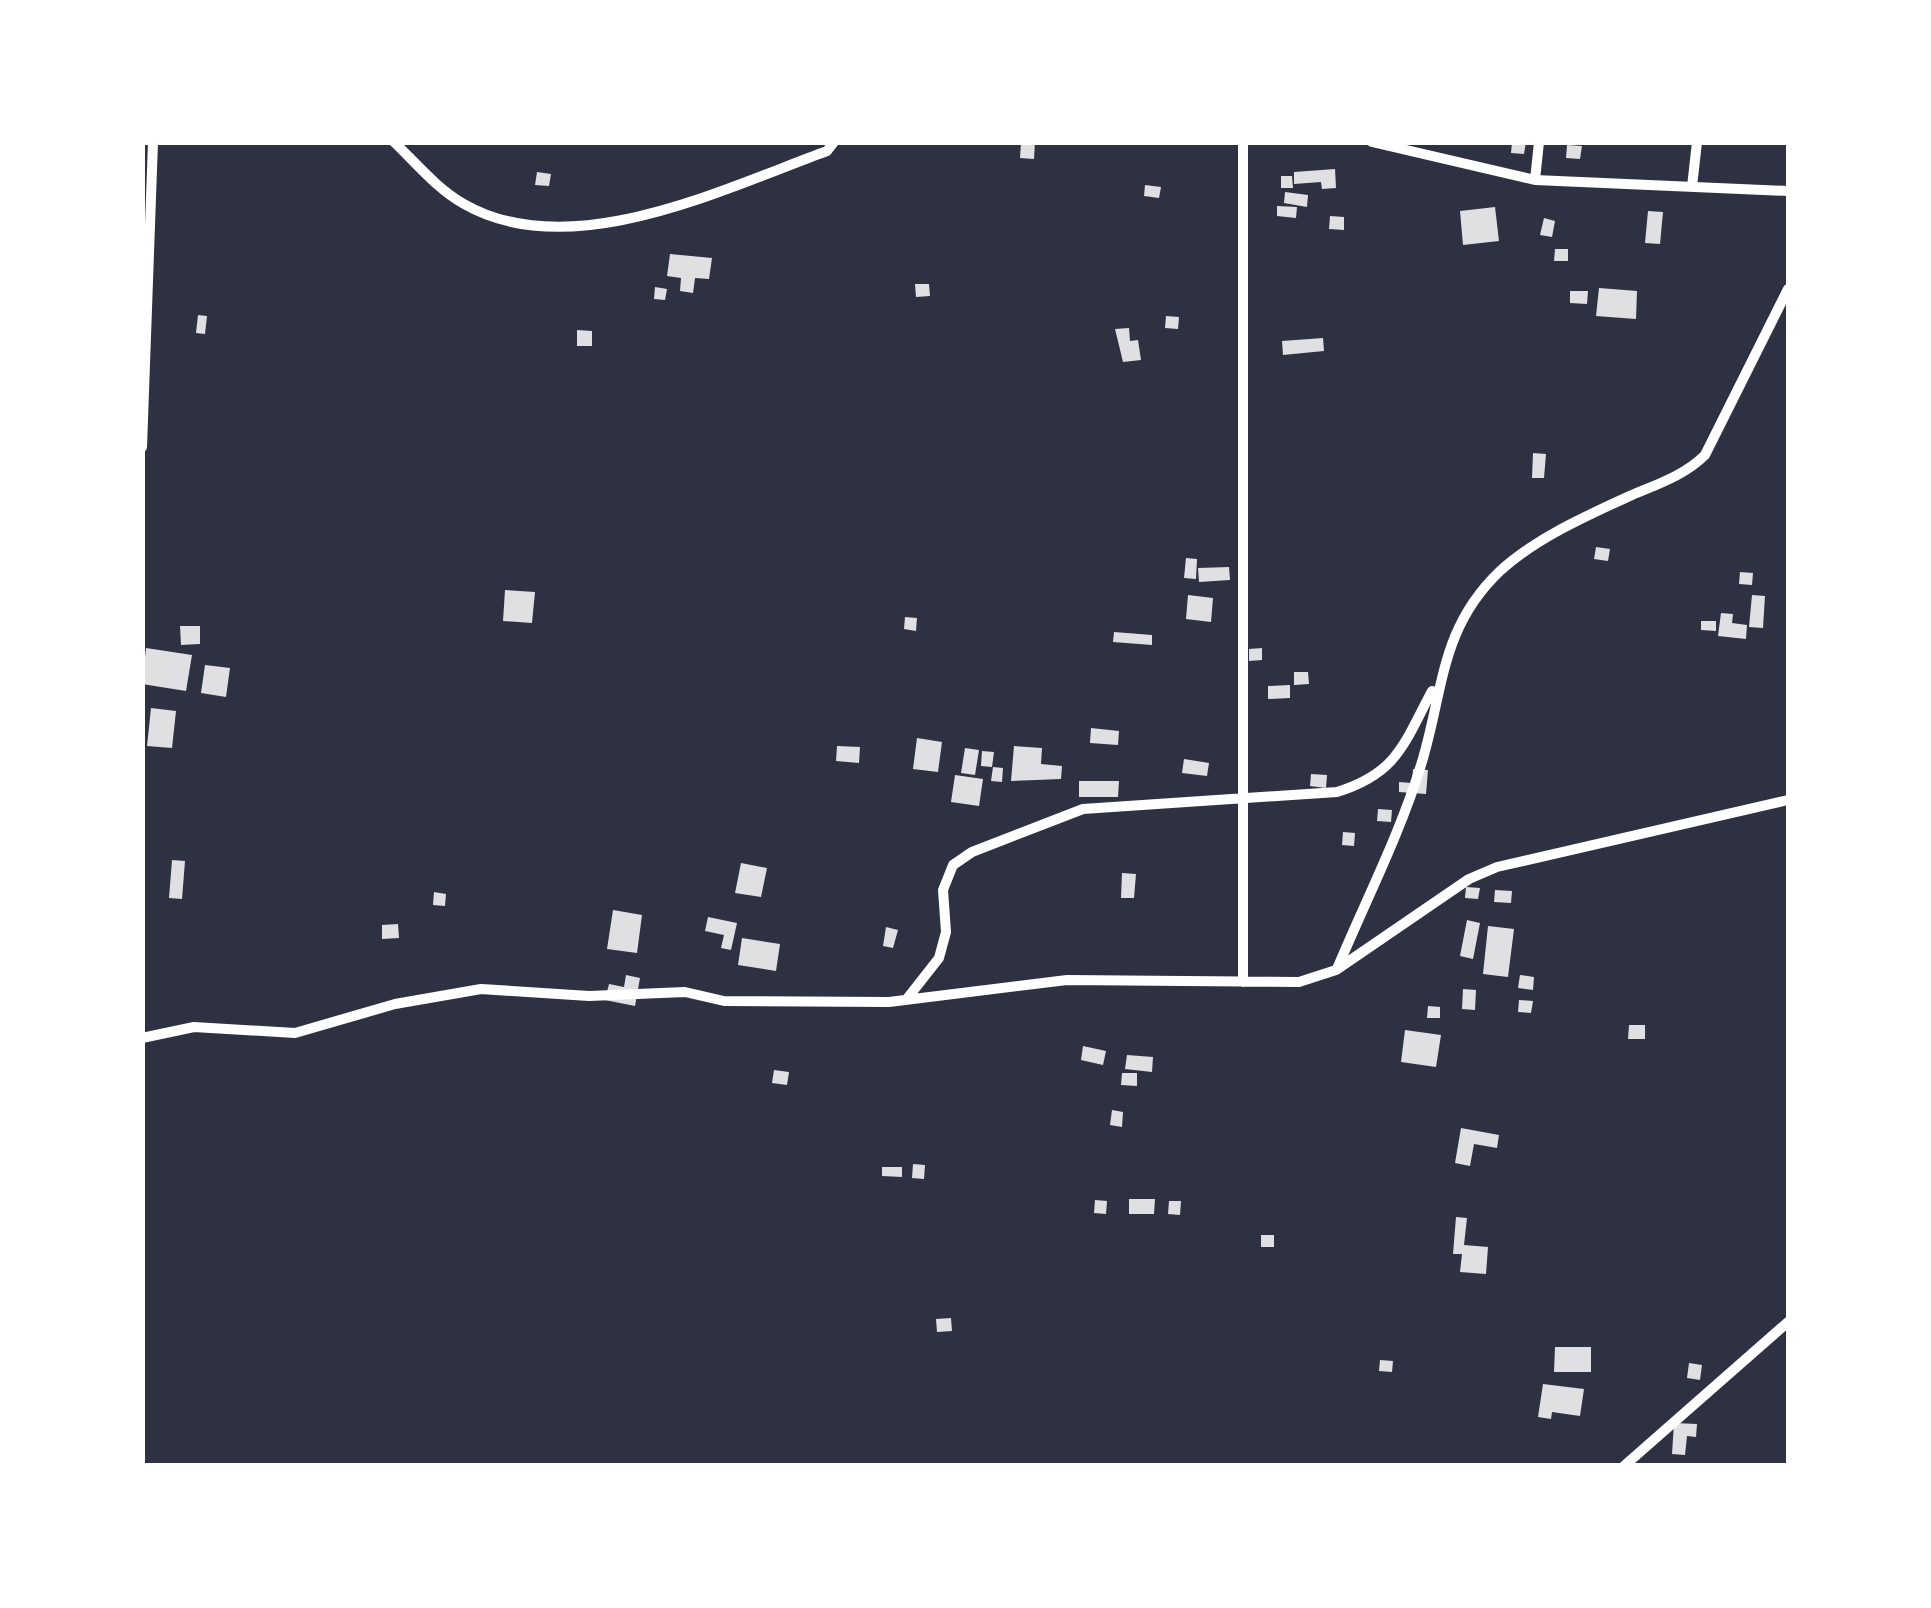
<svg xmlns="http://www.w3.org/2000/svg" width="1931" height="1608" viewBox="0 0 1931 1608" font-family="Cabin,sans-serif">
  <rect width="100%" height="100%" fill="#2d3142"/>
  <path fill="#e0e0e3" d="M1021,142H1035L1034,159L1020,158Z
    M1512,142H1526L1524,154L1511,153Z
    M1567,145L1582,146L1580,159L1566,158Z
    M1335,169L1336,188L1322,189L1321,182L1294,184V172Z
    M537,172L551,174L549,186L535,185Z
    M1281,176H1292L1293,188H1281Z
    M1145,185L1161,187L1159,198L1144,196Z
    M1285,192L1308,195L1307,207L1284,203Z
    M1277,206L1297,207L1296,218L1277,216Z
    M1495,207L1499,241L1463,245L1460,211Z
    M1648,211L1663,212L1660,244L1645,243Z
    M1330,216L1344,217V230L1329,229Z
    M1544,218L1555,221L1552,237L1540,235Z
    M1555,249H1568V261H1554Z
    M670,254L712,258L709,279L695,278L693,293L680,291L681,278L667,276Z
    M915,284H929L930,296L916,297Z
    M655,287L667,289L665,300L654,299Z
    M1599,288L1637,291L1636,319L1596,316Z
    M1570,291H1588L1587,304L1570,303Z
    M198,315L207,316L205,334L196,333Z
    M1166,316L1179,317L1178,329L1165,328Z
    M1129,328L1130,341L1138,340L1141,360L1123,362L1115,329Z
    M577,330L592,331V346H577Z
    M1323,338L1324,351L1283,355L1282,341Z
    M1533,453L1546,454L1544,478H1532Z
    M1596,547L1610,549L1608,561L1594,559Z
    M1186,558L1197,559L1196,579L1184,578Z
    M1229,567L1230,580L1199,582L1198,568Z
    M1740,572L1753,573L1752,585L1739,584Z
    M505,590L535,592L532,623L503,621Z
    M1188,595L1213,598L1211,622L1186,619Z
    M1752,595L1765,596L1763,628L1749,627Z
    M1721,613L1733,614L1732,623L1747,625L1746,639L1718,636Z
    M905,617L917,618L916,631L904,629Z
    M1701,621H1716V631L1701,630Z
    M180,626H200V644L181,645Z
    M1114,632L1152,635V645L1113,642Z
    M146,648L192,655L186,691L142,684Z
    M1262,648V660L1249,661V649Z
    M205,665L230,668L226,697L201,693Z
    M1294,672H1308L1309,684L1294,685Z
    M1290,685V698L1268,699V686Z
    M151,708L176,711L172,748L147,746Z
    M1091,728L1119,731L1118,745L1090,743Z
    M917,738L942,742L938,772L913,769Z
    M837,746L860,747L859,763L836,761Z
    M1014,746L1042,748L1041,764L1062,766L1061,779L1011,781Z
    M965,748L979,750L975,775L961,773Z
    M982,751L994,752L992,767L981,766Z
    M1184,759L1209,763L1207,776L1182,773Z
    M993,767L1003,768L1002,782L991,781Z
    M1413,769L1428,770L1426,794L1399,792V782L1412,783Z
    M1311,774L1327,775L1326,788L1310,786Z
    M955,775L983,779L979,806L951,802Z
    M1079,781H1119L1118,797H1079Z
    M1378,809L1392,810L1391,822L1377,821Z
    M1343,832L1355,833L1354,846L1342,845Z
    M172,860L185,861L182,899L169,898Z
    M741,863L767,868L761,897L735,893Z
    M1122,873L1136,874L1134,898H1121Z
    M1466,887L1480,888L1478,899L1465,898Z
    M1495,890L1512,891L1511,903L1494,902Z
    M434,892L446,894L445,906L433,905Z
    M613,910L642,915L637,953L607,949Z
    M708,917L737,923L731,950L721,948L724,935L705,931Z
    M1467,920L1480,923L1473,959L1460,956Z
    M398,924L399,938L382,939V925Z
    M1488,926L1514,929L1508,977L1483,974Z
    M886,927L898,930L893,948L883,946Z
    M742,938L780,944L776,971L738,965Z
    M626,975L640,978L635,1006L605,1000L609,984L624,987Z
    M1520,975L1534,977L1533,990L1518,988Z
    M1463,989L1476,990L1475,1010L1462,1009Z
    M1519,1000L1533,1001L1531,1013L1518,1012Z
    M1428,1006L1440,1007V1018H1427Z
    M1629,1025H1645V1039H1628Z
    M1405,1030L1441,1035L1436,1067L1401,1062Z
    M1083,1046L1106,1051L1103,1065L1081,1060Z
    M1127,1055L1153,1057L1152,1072L1125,1069Z
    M774,1070L789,1072L787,1085L772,1083Z
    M1122,1073H1137V1086L1121,1085Z
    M1112,1110L1123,1112L1122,1127L1110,1125Z
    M1461,1128L1499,1135L1497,1148L1474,1144L1470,1166L1455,1163Z
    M913,1164L925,1165L924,1179L912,1178Z
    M882,1167H902V1177L882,1176Z
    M1129,1199H1155L1154,1214H1129Z
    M1095,1200L1107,1201L1106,1214L1094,1213Z
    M1169,1201H1181L1180,1215L1168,1214Z
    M1456,1217L1467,1218L1464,1245L1488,1247L1486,1274L1460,1272L1462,1254H1453Z
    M1261,1235H1274V1247H1261Z
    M951,1318L952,1331L937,1332L936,1319Z
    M1555,1347H1591V1372H1554Z
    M1380,1360L1393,1361L1392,1372L1379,1371Z
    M1689,1363L1702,1365L1700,1380L1687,1378Z
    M1543,1384L1584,1389L1580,1416L1552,1412L1551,1419L1538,1417Z
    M1674,1423L1697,1424L1696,1437L1687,1436L1685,1455L1672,1454Z"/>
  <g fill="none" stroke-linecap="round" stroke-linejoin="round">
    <path stroke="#fff" stroke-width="10" d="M394,142C416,163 437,189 464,204C570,265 723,189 827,151L834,142
      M1372,142L1535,180L1788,191
      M1535,180L1539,142
      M1692,187L1697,142
      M142,447L153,142
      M1337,969C1365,902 1400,834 1421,765C1444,691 1439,629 1500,571C1536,538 1588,515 1632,495C1658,484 1685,475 1705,455L1788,289
      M1243,982V142
      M906,1000L939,958L946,932L943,890L953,865L972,852L1083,809L1337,792C1398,773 1404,743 1432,691
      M142,1038L194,1027L295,1033L395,1004L481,989L589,996L685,992L724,1001L889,1002L1067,980L1299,982L1336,970L1469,879L1497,867L1788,800
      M1624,1466L1788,1322"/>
  </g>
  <rect width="1931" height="1608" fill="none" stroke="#ffffff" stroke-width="290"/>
</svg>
